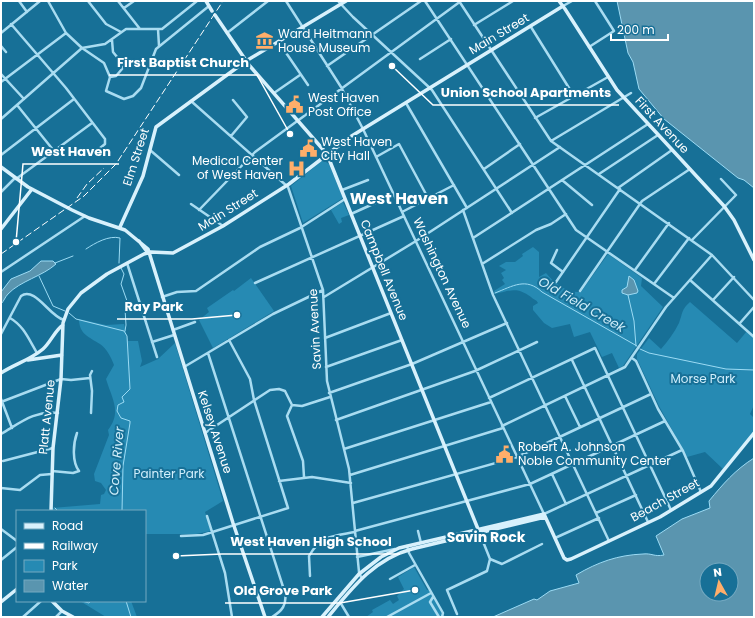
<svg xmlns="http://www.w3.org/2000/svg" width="755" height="618" viewBox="0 0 755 618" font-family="Poppins,sans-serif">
  <rect width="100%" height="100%" fill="#177097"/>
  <path fill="#268ab3" d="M323,160L329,164L343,198L303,223L291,186Z
    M343,202L349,215L341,218L342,222L339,224L331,210Z
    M533,247L539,252V277L546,273C555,284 567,293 581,292L608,254L642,278L641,286L663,307L623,366L619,368L612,353L602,357L590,332L574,337L570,324L552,328L544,323L533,310V306L538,303C536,299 534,300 531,297C517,287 512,290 495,294L494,291L505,284L502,280L504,278L501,273L506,270L499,266L506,262H515L523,256L522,254Z
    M251,278L274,311L213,348L199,320L209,312L207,308L233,290L234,291Z
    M690,302L737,343L747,331L754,338V405L750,414L754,418V431L723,469L705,452L687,457L659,406L637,359V354L649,338L661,349C668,341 674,333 679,323C683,313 681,310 690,302Z
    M79,319L106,325L124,324L128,341H138L142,361L140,367L158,359L175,343L223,501L205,512L211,531L196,534H145V511H52V508L100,504L101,495L104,494L106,490L101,483L95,481L94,474L109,435L108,430C122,412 112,399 106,379L114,365C111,357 107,349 100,344C89,337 79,334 79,319Z
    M414,567L427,590H431L445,617H366L373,612L372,610L390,600L393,604L399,600L397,596L404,589L398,577Z
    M80,601H131L137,617H106Z"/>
  <path fill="#5a95af" stroke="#9cdbf4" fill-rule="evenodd" d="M617,1H754V188L744,180L738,178L664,119L639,89L633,62L628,53Z
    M41,261H53L56,264C43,276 20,281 8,294C5,297 4,301 1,304V292L11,279L30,271Z
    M629,276L634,280L638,291L637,293L628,295L622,293V290L627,287Z
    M754,458V617H493L534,599L537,600L550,591L579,583L576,575C598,562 618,555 643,554C652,553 654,557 664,555L656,536L682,519L710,508L709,501C723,484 735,470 754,458ZM707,570H731V594H707Z"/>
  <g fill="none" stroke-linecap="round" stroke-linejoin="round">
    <path stroke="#9cdbf4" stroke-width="1" d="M86,249C95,243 109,235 120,238L119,263
      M55,263L73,256
      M121,268L124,274L121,284L127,301
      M39,276L53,306L65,311
      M495,293C513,286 526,277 542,292L637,346
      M628,295L634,321L636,346
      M69,313L76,319L124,331L127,336L130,389L122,397L124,402L118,405L117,411L121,418L130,421V423L123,466L122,511
      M125,331L126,325L125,309L127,307
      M640,349L649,353L726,369L754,370
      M55,508L58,511
      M82,601L89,603L91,601
      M126,601L131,617"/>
    <path stroke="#a9dcf1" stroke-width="2.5" d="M19,1L27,12
      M48,1L66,33L82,48L104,63L110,77L116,76L122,69V63L113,52L112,40
      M88,1L106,24L121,32
      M118,1L140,29
      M286,1L341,87L363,129L544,514L682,450
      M338,1L353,17L432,90L512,213
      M425,1L576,230L674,298
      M459,1L551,141L712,255L754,300
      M563,6L572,1
      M124,8L134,1
      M11,24L66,88L105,139V144L94,153
      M474,25L513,1
      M531,27L574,96
      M158,29L159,46
      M1,33L40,1
      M227,33L268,1
      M278,41L308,85
      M1,46L6,52
      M589,47L614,31L595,1
      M420,59L451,39
      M327,66L421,1
      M1,74L24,99
      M110,77L106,91L124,99L133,96L141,88L156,49L209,6
      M1,82L66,33
      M274,93L300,75
      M191,101L288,187L323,290L327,381L349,469L359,572L361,577
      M406,103L467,208
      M17,105L54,151
      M535,118L608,77
      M1,119L82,48L105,44L126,29H162L197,1
      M231,136L247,117L233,100
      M551,141L631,93
      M150,150L179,175
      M1,155L74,99
      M376,157L399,144L428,198
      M484,169L520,144
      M599,174L658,135
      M16,179L92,123
      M562,180L592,205
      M618,188L672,150
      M342,190L368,180
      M1,192L15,178
      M191,204L223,226
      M199,210L255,152L461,1
      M463,210L493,295L609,541
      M402,212L454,185
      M351,214L393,195
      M473,238L648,124
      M692,240L736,195L721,179
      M557,250L551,263L563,272
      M127,263L157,357
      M482,264L536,230L551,224L566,214
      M635,270L669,223
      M1,272L85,216
      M690,280L754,337
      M556,282L620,189
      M255,283L404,216
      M654,284L689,238
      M580,291L642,201L690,169
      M162,297L177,292L196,291L260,247L300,228L345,199
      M324,297L416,241L560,147
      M713,300L734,277
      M10,318C24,326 29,340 37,353
      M740,323L754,307
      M173,330L195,322
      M1,334L21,296C35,286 50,317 64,320
      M325,338L391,313
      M152,342L174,335
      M208,353L285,593C287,605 282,611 272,617
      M632,358L636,361L658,409L683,451L701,492
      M572,360L648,522
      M184,367L273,314L323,290
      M326,367L402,340
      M329,393L412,364L507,323
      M565,396L580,427
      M489,398L595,348L671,510
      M1,399L12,428
      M1,402L61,379L71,380L90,378
      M292,405L287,416L303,461L304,477
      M292,405L302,406L330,397
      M91,413L92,391L90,375L92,371
      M336,420L475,371L537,342
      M502,426L625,367L666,307L712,255
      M205,433L270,390L279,389L285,391L292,405
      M1,434C20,423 35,410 58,413
      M344,449L491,402
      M3,461L53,448
      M52,471L73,473L79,471C72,462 73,444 77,433
      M552,474L566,504
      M350,475L503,428
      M279,481L312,477L351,483
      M1,488L20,490L40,475L52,474
      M353,503L517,457L651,394
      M596,513L636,495
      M207,516L225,573L232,617
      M1,529L17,541
      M355,531L530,484L665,421
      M418,531L421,543
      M480,534L490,559
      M181,536L203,535L288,508L254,400L250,379L229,340
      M555,538L599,518
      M407,546L409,553L443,613L442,617
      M357,557L395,549
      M490,559L502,564L542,544
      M1,560L17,547
      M310,576L309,556C321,535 333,536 355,532
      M390,579L415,565
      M433,597L430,602L439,617
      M340,602L349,617
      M457,614L447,590L487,571L490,559
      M23,617L41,601
      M56,617L62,611
      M387,617L431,593"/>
    <path stroke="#d8f1fc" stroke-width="3.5" d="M206,1L212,11
      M559,1L565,9L617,90L724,206L734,220L754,260
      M215,15L249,65L327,154L480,534
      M1,167L28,187L72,210L89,218L125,230L148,249L233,523L265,617
      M120,227L143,176L156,127L246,61L346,1
      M1,229L32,189
      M139,241L148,253
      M28,360L62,355
      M1,373C15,364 30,360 43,349C50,343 56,329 63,325
      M51,511L53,448L61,379L63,323L68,309L81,293L107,274L144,254L151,252L173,253L223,226L289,184L350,137L563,6
      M52,601L62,611L73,617
      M1,602L17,589
      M322,617L359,574L381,557L399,548L544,514L564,558L567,560L571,559L660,517L711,486L754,433
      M328,617C352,588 374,559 412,549L545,517"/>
    <path stroke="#fff" stroke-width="1" stroke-dasharray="7 3" stroke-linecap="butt" d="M77,198L87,184L104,168
      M1,254L84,196L116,164L223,1"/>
  </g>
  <defs>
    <symbol id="museum-bare" viewBox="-9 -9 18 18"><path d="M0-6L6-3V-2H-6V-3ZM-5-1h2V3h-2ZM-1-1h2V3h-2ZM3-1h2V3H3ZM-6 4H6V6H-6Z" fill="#ffae6a" stroke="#177097" stroke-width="2.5" paint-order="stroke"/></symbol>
    <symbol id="civic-bare" viewBox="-9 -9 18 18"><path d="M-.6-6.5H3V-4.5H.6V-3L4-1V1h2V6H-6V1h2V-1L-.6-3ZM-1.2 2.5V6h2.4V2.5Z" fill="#ffae6a" stroke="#177097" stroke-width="2.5" paint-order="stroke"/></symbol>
    <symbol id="hospital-bare" viewBox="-9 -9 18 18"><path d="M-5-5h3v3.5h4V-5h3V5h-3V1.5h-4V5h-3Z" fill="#ffae6a" stroke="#177097" stroke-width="2.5" paint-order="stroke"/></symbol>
  </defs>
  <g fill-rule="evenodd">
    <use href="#museum-bare" x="252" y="28" width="25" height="25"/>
    <use href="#civic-bare" x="282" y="92" width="25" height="25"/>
    <use href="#civic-bare" x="296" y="136" width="25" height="25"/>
    <use href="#hospital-bare" x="284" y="156" width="25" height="25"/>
    <use href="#civic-bare" x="492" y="442" width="25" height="25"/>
  </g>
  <g text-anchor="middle" stroke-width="4" stroke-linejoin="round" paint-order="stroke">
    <g font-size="12" fill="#fff" stroke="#177097" text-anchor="start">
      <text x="278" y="38">Ward Heitmann<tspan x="278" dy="14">House Museum</tspan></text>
      <text x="308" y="102">West Haven<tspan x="308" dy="14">Post Office</tspan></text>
      <text x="321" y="146">West Haven<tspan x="321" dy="14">City Hall</tspan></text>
      <text x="283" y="165" text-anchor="end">Medical Center<tspan x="283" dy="14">of West Haven</tspan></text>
      <text x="518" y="451">Robert A. Johnson<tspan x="518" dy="14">Noble Community Center</tspan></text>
    </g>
    <g font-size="12" fill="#fff" stroke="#177097">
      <text transform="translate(499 34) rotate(-31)" y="4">Main Street</text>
      <text transform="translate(662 125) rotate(47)" y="4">First Avenue</text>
      <text transform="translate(136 157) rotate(-72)" y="4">Elm Street</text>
      <text transform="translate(228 210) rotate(-32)" y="4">Main Street</text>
      <text transform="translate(384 270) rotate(68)" y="4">Campbell Avenue</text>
      <text transform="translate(442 273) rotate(65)" y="4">Washington Avenue</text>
      <text transform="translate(315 329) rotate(-93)" y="4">Savin Avenue</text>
      <text transform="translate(47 417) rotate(-84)" y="4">Platt Avenue</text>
      <text transform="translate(215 432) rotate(72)" y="4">Kelsey Avenue</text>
      <text transform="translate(665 500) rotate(-29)" y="4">Beach Street</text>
    </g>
    <g font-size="12" fill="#d1effc" stroke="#177097">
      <text x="703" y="383">Morse Park</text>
      <text x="169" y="478">Painter Park</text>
    </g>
    <g font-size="13" font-style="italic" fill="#d0eefa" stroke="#177097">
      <text transform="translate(582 304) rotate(30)" y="5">Old Field Creek</text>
      <text transform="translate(116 461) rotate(-85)" y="5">Cove River</text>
    </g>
    <g font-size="14" font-weight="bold" fill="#fff" stroke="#177097">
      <text x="486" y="542">Savin Rock</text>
    </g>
    <g font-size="16" font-weight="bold" fill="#fff" stroke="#177097">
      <text x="399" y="204">West Haven</text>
    </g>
  </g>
  <path fill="none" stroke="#fff" stroke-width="1.5" d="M290 134L257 75H109M392 66L433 105H619M16 242L23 164H119M237 315L192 319H117M176 556L222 554H400M415 590L340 603H225"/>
  <g fill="#fff" stroke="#177097" stroke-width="1.5">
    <circle cx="290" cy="134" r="4"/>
    <circle cx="392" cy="66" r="4"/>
    <circle cx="16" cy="242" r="4"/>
    <circle cx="237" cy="315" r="4"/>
    <circle cx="176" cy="556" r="4"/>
    <circle cx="415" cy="590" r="4"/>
  </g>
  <g font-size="13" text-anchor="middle" font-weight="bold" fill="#fff" stroke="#177097" stroke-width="4" stroke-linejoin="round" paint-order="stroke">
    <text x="183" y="67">First Baptist Church</text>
    <text x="526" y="97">Union School Apartments</text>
    <text x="71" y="156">West Haven</text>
    <text x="154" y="311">Ray Park</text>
    <text x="311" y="546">West Haven High School</text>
    <text x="283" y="595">Old Grove Park</text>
  </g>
  <rect width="755" height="618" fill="none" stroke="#ffffff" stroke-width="4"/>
  <rect x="16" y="510" width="130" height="92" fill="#177097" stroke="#74a9c1"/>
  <rect x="24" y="523" width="20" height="6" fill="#d8f1fc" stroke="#74a9c1"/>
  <text x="52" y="530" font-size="12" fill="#ffffff">Road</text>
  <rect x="24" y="543" width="20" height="6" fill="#ffffff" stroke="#74a9c1"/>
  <text x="52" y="550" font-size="12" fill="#ffffff">Railway</text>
  <rect x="24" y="560" width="20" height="12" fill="#268ab3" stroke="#74a9c1"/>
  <text x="52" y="570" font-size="12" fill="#ffffff">Park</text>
  <rect x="24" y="580" width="20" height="12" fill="#5a95af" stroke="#74a9c1"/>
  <text x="52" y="590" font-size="12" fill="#ffffff">Water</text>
  <g transform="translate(719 582) rotate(352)"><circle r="19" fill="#177097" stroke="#74a9c1"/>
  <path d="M0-3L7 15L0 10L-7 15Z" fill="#ffae6a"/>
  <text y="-6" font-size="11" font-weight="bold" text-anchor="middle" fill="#ffffff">N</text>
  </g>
  <path d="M611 34v6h57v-6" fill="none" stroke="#ffffff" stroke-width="2"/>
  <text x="617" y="34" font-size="12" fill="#ffffff" stroke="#177097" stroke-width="3" paint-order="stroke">200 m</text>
</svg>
